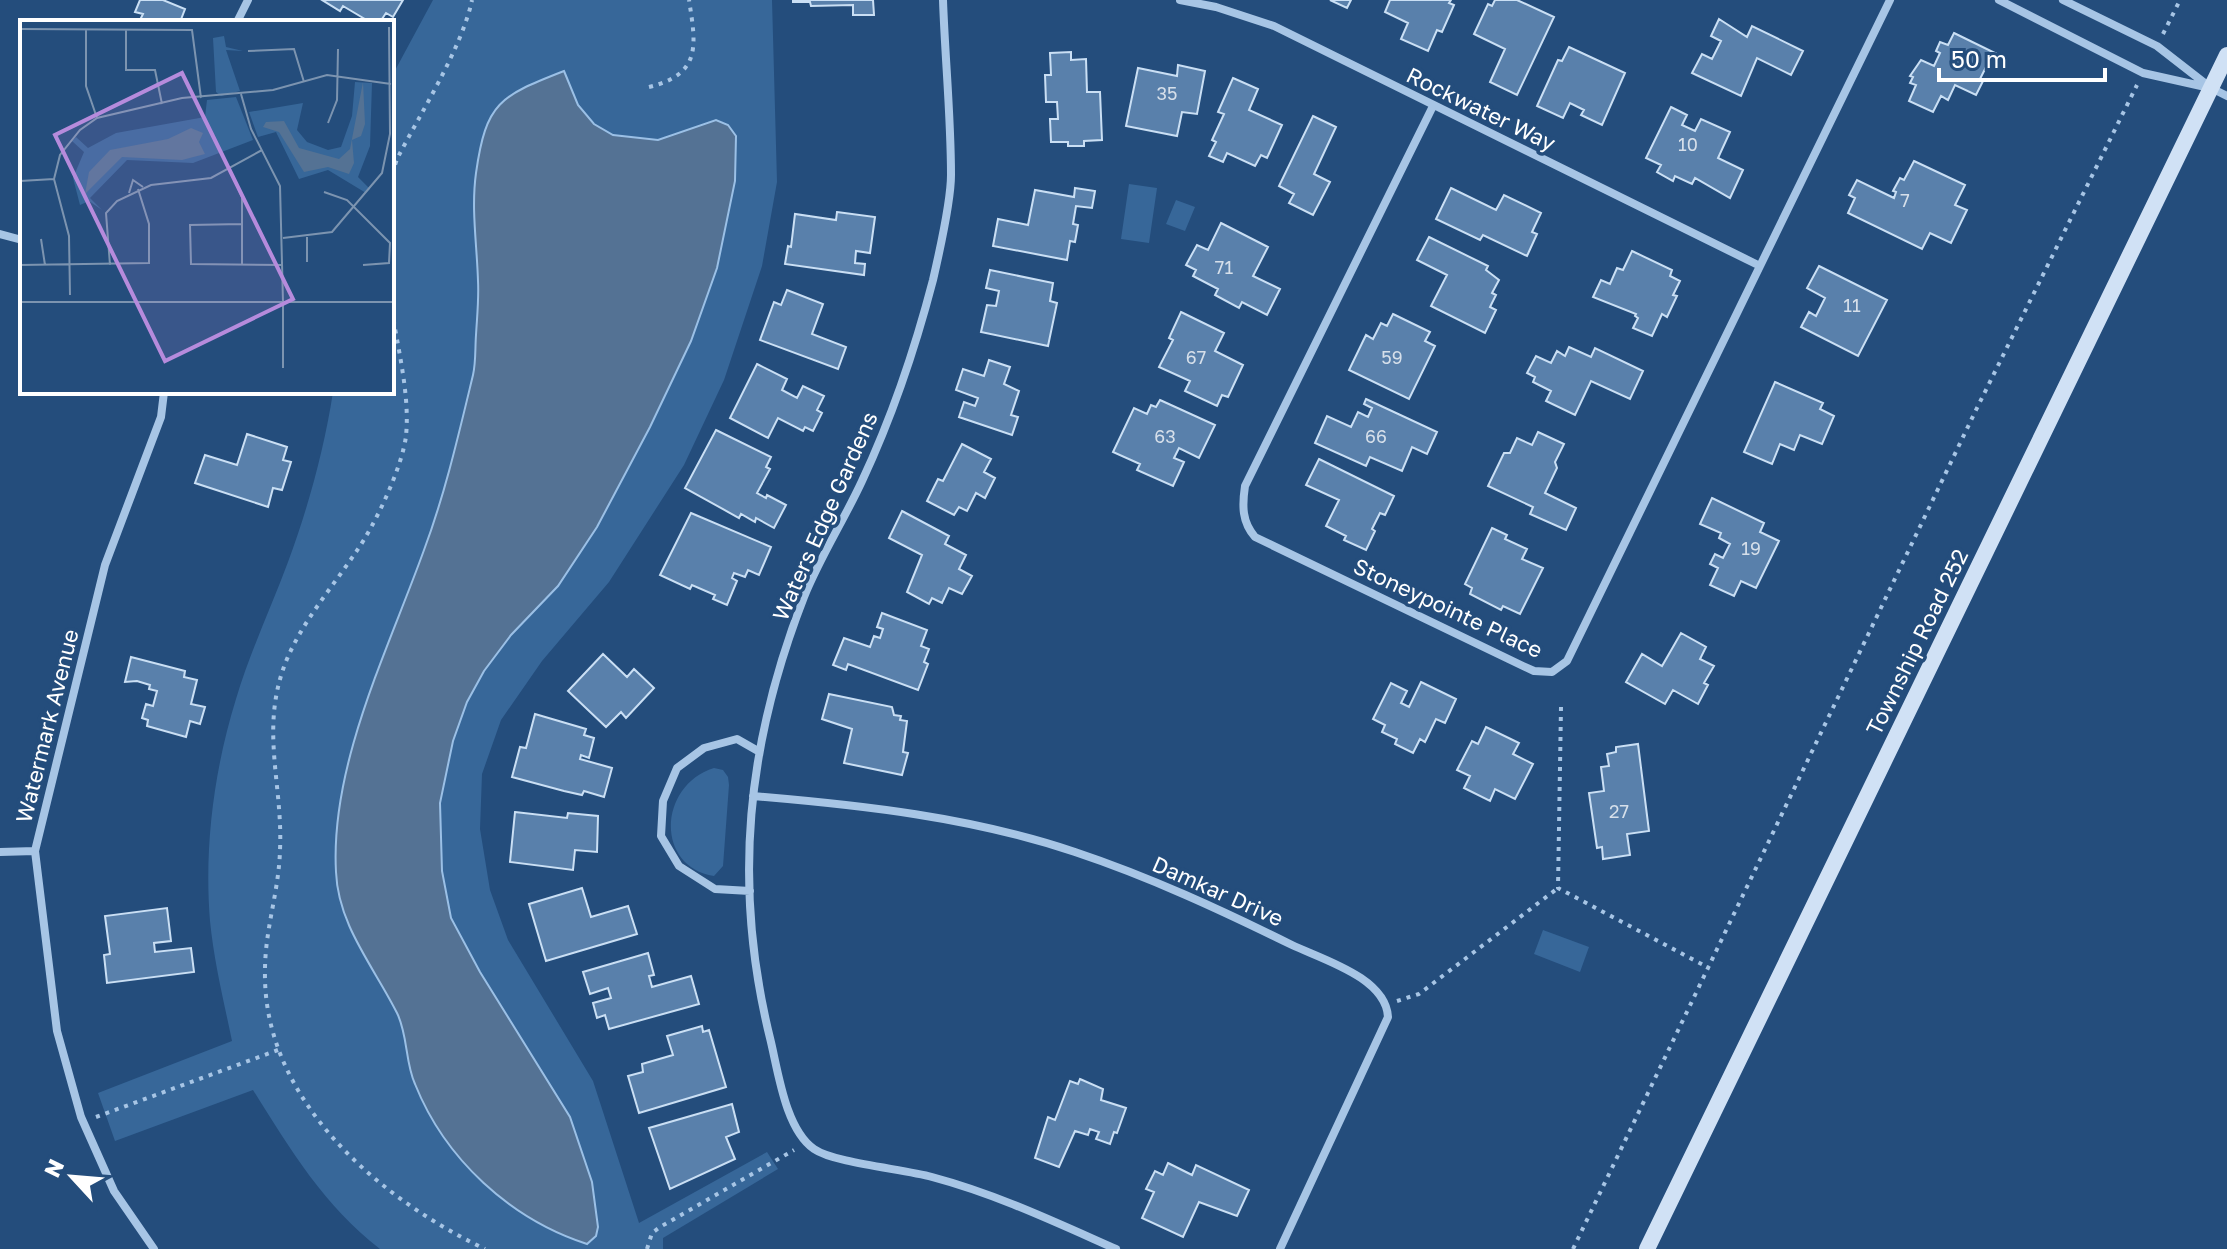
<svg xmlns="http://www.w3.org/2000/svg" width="2227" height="1249" viewBox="0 0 2227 1249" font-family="'Golos Text',sans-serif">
  <rect width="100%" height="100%" fill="#244d7c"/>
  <path fill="#376799" d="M433,0H772L777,182L762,266L724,380L684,465L609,582L542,661L501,720L482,774L480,829L490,890L508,940L593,1081L639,1223L767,1152L778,1169L663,1238V1249H380C324,1206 290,1149 253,1090L115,1141L98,1093L232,1041C224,1002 214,962 210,921C204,847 214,770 236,699C250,652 271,608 288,562C308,508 324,450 333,392H392V76Z
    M1129,184L1157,188L1149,243L1121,239Z
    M1176,200L1195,207L1185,231L1166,224Z
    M714,768L723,770L728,777L729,785L723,866L714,876C654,866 659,785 714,768Z
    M1543,930L1589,947L1580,972L1534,954Z"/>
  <path fill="#547294" stroke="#9bc0e6" stroke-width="2" d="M564,71L578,105L594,124L613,135L658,140L716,120L728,125L736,136L735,181L717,268L691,341L650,427L597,527L558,586L511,635L484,671L467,702L453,741L440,803L442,871L451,918L480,972L570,1117L592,1182L598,1227L596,1236L587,1244C510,1219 445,1159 415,1084C405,1062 408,1035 397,1013C374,967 338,925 336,872C330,765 388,650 424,550C445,494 459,433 473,375C476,362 475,348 476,335C477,317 479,299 478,281C477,245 471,209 476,173C486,102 500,96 564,71Z"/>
  <path fill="#5980ab" stroke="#cadff4" stroke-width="2" d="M140,0H163L185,9L180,22H139L143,14L135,12Z
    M322,0H403L393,17L386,13L380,22H370L343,6L340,11Z
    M793,0H873L874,15H853V5L811,6L810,2H793Z
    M1330,0H1351L1347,8Z
    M1390,0H1451L1449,3L1454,5L1442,32L1437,30L1428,51L1401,39L1408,23L1385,12Z
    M1495,0H1517L1554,17L1517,95L1490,82L1505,49L1474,34L1488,4L1492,6Z
    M1719,19L1747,37L1752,26L1803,51L1791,75L1757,58L1741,96L1692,73L1702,54L1712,59L1721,41L1711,36Z
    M1954,33L1997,54L1991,67L1987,65L1980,79L1983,81L1976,95L1955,85L1948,100L1941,96L1933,112L1909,101L1916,85L1910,83L1913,77L1910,76L1921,60L1934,66L1940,53L1936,51L1940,42L1948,45Z
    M1569,47L1625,73L1602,125L1581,115L1584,110L1570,103L1563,118L1537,106L1558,60L1562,61Z
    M1071,52V60L1086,59L1087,92H1100L1102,140L1084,141V146H1068V142H1051L1050,119H1058L1057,102H1046L1045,75H1051L1050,53Z
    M1178,65L1205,71L1197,114L1182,112L1177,136L1126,126L1138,68L1177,76Z
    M1233,78L1258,89L1249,110L1282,125L1267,158L1261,155L1255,166L1227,153L1223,162L1209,156L1216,142L1212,140L1224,114L1218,112Z
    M1671,107L1687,115L1682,125L1695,131L1701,119L1730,132L1718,158L1743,170L1730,198L1695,178L1692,184L1675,176L1673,181L1657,172L1661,165L1646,158Z
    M1313,116L1336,127L1314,174L1330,182L1313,215L1289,203L1294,194L1279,186Z
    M1914,161L1965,185L1955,205L1967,210L1951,243L1930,233L1922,249L1848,213L1855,198L1849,195L1857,180L1894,198L1896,192L1893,191L1900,178L1904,180Z
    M1075,188L1095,191L1092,208L1076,206L1073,224L1078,225L1075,242L1070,241L1067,260L993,246L998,219L1028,225L1035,190L1074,197Z
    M1451,188L1496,210L1504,195L1541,213L1532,232L1537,234L1527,256L1483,235L1480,240L1436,219Z
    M837,212L875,217L870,253L856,251L855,263L865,264L864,275L785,264L788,246L791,247L795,214L836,220Z
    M1221,223L1268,247L1253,276L1280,289L1267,315L1242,302L1239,308L1215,295L1218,289L1193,276L1196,270L1186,265L1197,245L1208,250Z
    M1429,237L1488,266L1486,270L1499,280L1492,293L1496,295L1490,307L1496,310L1485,333L1431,306L1447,275L1417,260Z
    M1632,251L1672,270L1670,276L1680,281L1673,295L1677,296L1667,317L1662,314L1652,336L1633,328L1638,318L1635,316L1636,314L1593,297L1601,280L1610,284L1617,268L1623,270Z
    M1819,266L1887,300L1858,356L1801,327L1809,312L1816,316L1825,298L1807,288Z
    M990,270L1053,283L1050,301L1057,303L1048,346L981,332L987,305L996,306L999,291L986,288Z
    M787,290L823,304L812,334L846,347L838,369L760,340L774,302L781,305Z
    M1181,312L1224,333L1215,351L1243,365L1228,397L1222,395L1217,406L1185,391L1190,381L1159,367L1173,340L1169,338Z
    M1393,314L1430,332L1425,341L1435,346L1409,399L1349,370L1366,335L1373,339L1381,323L1387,326Z
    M1569,347L1591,357L1595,348L1643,371L1630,399L1591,381L1575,415L1546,401L1551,391L1533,382L1535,377L1527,373L1536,356L1551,363L1557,351L1565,356Z
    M989,360L1010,367L1004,384L1019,391L1011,415L1018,417L1012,435L959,417L964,402L975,406L978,398L956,390L963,369L984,376Z
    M757,364L787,379L782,390L797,398L803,386L824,396L817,410L822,413L813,431L805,427L803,431L778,418L768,438L730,418Z
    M1775,382L1823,403L1820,409L1834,416L1822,444L1800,435L1794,450L1780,444L1772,464L1744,452Z
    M1366,399L1437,432L1427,454L1412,447L1402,471L1370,457L1366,466L1315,443L1327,416L1351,427L1358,412L1368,417L1372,408L1364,404Z
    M1160,400L1215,425L1199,458L1179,448L1174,458L1184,462L1173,486L1137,470L1140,464L1113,452L1134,408L1147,414L1151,405L1156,407Z
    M716,430L771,457L766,467L770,469L757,493L766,498L767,495L786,505L774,528L756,518L755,522L741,514L739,518L685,488Z
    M1538,432L1564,444L1555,462L1557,468L1545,493L1576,508L1566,530L1530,514L1533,507L1488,486L1504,453H1510L1517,438L1532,445Z
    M247,434L287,447L283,460L291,462L282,490L273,488L268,507L195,483L205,455L237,465Z
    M962,444L991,459L984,472L995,478L985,498L976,493L967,511L959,507L954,515L927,501L938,479L943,481Z
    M1319,459L1394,496L1385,515L1380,513L1372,529L1375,531L1366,550L1344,540L1346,536L1326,526L1339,500L1306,485Z
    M1712,498L1764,523L1760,532L1779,541L1756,588L1741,581L1734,596L1710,585L1718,568L1710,564L1715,554L1723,558L1730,544L1719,538L1721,533L1700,524Z
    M902,511L949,536L945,544L966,555L959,569L972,576L962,594L949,588L942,603L932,598L929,604L907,592L922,555L889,538Z
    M691,513L771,547L759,575L748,570L745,577L734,573L732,578L737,581L727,605L713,599L715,595L692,585L690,589L660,575Z
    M1492,528L1507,535L1505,539L1527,549L1522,559L1543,568L1520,614L1503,606L1501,610L1470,594L1472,588L1465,584Z
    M882,613L927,630L921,646L929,649L924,662L928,664L918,690L848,664L846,670L833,665L844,638L870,647L874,636L880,638L883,629L877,627Z
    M1681,633L1706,647L1700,659L1714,666L1704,683L1708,685L1698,704L1673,690L1665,704L1626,682L1642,654L1662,666Z
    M603,654L627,677L634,669L654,688L626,718L621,712L606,727L568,691Z
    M131,657L185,671L184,677L197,680L191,704L205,707L200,724L190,721L186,737L147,726L148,720L142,718L146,704L153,706L157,691L149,689L150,685L137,681L125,682Z
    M1421,682L1456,699L1445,723L1436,719L1425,742L1420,739L1413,753L1395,744L1397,739L1382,732L1385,725L1373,719L1391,683L1407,691L1401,703L1409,707Z
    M829,694L892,707L894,715L901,716L900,720L907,721L903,752L908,753L902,775L844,763L852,729L822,719Z
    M535,714L586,729L584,735L594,738L589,758L581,755L580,759L612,768L604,797L584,791L582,795L564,791L512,777L520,747L526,748Z
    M1486,727L1519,743L1513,754L1533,764L1515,799L1495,789L1490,801L1464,788L1470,776L1457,770L1472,741L1478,744Z
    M1638,744L1649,831L1627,834L1630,855L1603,859L1602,847L1597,848L1589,793L1604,791L1601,767L1609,766L1607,754L1616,752V747Z
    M515,812L567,818L568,813L598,816L597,852L575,850L573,870L510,862Z
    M582,888L591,917L628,906L637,934L546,961L529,904Z
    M167,908L171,941L154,943L155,952L191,948L194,972L107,983L104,955L110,954L105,916Z
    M648,953L654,975L649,976L652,987L691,976L699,1004L609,1029L605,1015L597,1018L593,1003L611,998L608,988L590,994L583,972Z
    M702,1026L703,1032L709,1030L726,1087L639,1113L628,1076L643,1072L642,1064L673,1055L667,1036Z
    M1080,1079L1103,1089L1101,1100L1126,1108L1117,1133L1114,1132L1110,1144L1096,1139L1099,1132L1090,1129L1088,1135L1075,1131L1059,1167L1035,1158L1048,1117L1055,1120L1070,1081L1078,1084Z
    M732,1104L739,1132L726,1137L735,1159L670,1189L649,1128Z
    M1168,1163L1192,1175L1196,1165L1249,1190L1237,1216L1199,1202L1183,1237L1142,1218L1154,1192L1146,1189L1155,1171L1163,1175Z"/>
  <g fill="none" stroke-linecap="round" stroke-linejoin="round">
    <path stroke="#a7c5e5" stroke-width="4" stroke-dasharray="4 6" stroke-linecap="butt" d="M2163,34L2180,0
      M649,87C702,74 696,45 689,0
      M392,174L397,159C420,114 462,48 472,0
      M392,310C398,350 410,395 406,436C402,468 375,525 356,552C331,589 301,623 285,664C260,730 283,784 280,850C279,891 265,929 265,970C262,1099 378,1198 485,1249
      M1561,707L1558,888L1709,968
      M1397,1001L1419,994L1558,888
      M96,1117L278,1050
      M647,1249L652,1233L660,1227L794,1150
      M1573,1249L1976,410L2137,85"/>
    <path stroke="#a7c5e5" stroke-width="8" d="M943,0C945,58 951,117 951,175C951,201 939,254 933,280C915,349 892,417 862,481C844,520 820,557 804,597C747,743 732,884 770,1038C778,1070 785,1129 814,1149C834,1163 903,1169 932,1177C996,1194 1055,1222 1116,1249
      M1180,0L1216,7L1274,26L1760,266
      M1999,0L2143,73L2210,88
      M2063,0L2157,46L2211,88L2227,96
      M237,22L248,0
      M1433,106L1245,486C1242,506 1242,522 1255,537L1523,666L1534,671L1552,672L1567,661L1890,0
      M0,234L22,240
      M753,796C861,805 971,817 1075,852C1150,877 1221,910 1292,945C1324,960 1386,978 1388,1017L1280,1249
      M0,852L35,851
      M750,891L715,889L679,866L661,836L663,801L677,768L704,748L737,739L758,751
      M154,1249L114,1191L81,1117L57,1031L35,851L105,565L161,417L164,392"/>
    <path stroke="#d0e1f5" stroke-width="16" d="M1647,1249L2227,55"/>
  </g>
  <g text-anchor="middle" stroke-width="7" stroke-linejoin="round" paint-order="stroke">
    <g font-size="18" fill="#d6dfea">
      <text x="1167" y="100">35</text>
      <text x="1688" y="151">10</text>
      <text x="1905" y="207">7</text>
      <text x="1224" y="274">71</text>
      <text x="1852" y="312">11</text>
      <text x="1196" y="364">67</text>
      <text x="1392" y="364">59</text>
      <text x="1165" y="443">63</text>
      <text x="1376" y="443">66</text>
      <text x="1751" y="555">19</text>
      <text x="1619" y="818">27</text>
    </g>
    <g font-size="22" fill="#fff" stroke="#244d7c">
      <text transform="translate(1481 109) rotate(26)" y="8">Rockwater Way</text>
      <text transform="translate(825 516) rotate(-66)" y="8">Waters Edge Gardens</text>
      <text transform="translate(1448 608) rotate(25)" y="8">Stoneypointe Place</text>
      <text transform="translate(1917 642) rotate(-64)" y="8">Township Road 252</text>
      <text transform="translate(47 726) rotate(-76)" y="8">Watermark Avenue</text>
      <text transform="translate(1218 891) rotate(24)" y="8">Damkar Drive</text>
    </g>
  </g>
  <g transform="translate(20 20)">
    <rect width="374" height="374" fill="#244d7c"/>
    <path d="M204,16L206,27L223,31L206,30L220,71L201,76L196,72L193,18ZM335,62L352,63L350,126L338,157L350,169L346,173L308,150L279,159L256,112L238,117L229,92L283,83L277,110L287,122L308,130L321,127L332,96ZM216,77L233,120L173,143L107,140L70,178L82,190L69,181L60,185L53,158L64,132L52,121L56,117L68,128L96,113L185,97L187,80Z" fill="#376799"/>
    <path d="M343,62L345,104L341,116L332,120L334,143L329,154L308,147L284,152L259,112L243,107L246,102L264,101L279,128L319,139L330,129ZM171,108L183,113L179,122L185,134L162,140L102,137L65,174L69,152L90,130L148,119Z" fill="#547294"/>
    <path fill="none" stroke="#7c94b0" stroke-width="2" d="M0,9L172,10L181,78M66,9V66L77,98M106,10V50H135L142,84M228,31L274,29L284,62M221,74L231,109L260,166L263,282M308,103L317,80L318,29M209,148L222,177V245M0,161L34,159M304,172L327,180L370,223L369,243L343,245M109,173L113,160L123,167M222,204L170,205L171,244L263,245M287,217V242M263,218L312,212L362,153L370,114L369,7M21,219L25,245M0,245L129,243V204L118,169M90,245L86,193L97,181L131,165L191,158L242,130M50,275L49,216L34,159L40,135L60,110L77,98L162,78L253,70L307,55L371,64M0,282H374M263,348V280"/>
    <path fill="#b68bdc" fill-opacity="0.15" stroke="#b68bdc" stroke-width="4" d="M162,53L273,279L145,341L35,115Z"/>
    <rect width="374" height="374" fill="none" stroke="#fff" stroke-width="4"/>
  </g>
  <g transform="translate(72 1177) rotate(296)" stroke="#244d7c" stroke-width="6" paint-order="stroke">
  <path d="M0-6L14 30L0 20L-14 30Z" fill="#ffffff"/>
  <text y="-12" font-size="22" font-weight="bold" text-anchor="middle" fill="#ffffff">N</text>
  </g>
  <path d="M1939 68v12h166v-12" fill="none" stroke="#ffffff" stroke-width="4"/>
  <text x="1951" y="68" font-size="24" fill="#ffffff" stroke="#244d7c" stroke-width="6" paint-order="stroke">50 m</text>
</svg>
